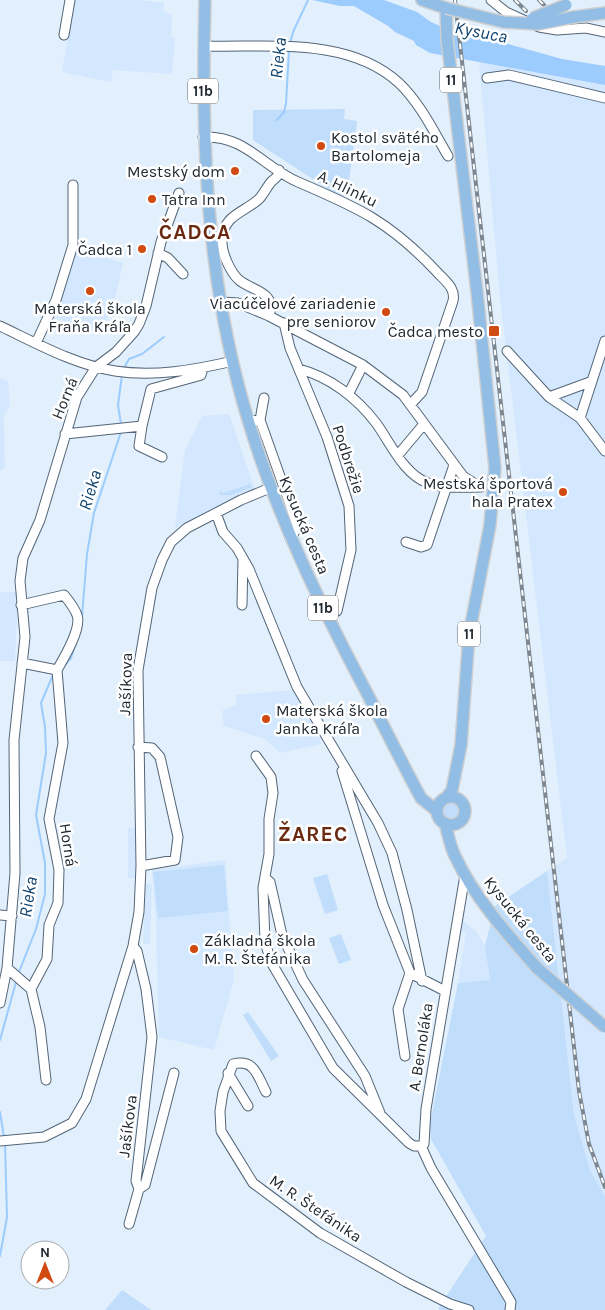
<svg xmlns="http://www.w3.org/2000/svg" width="605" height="1310" viewBox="0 0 605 1310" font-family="Karla,sans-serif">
  <rect width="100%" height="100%" fill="#e2effc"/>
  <path fill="#d3e8fe" d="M74,0H140L164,3L163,12L172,14L171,37L175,38L172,74L113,70L111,82L62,72Z
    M479,61L605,85V1196L590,1170L574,1115L547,871L567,858L500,297Z
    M76,247L108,251L107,258L123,263L116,294L102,333L54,318Z
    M0,378L8,381L10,405L4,416L5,468L0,471Z
    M229,414L255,490L175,528L185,450L202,416Z
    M0,592H18L15,661H0Z
    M294,690L322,744L280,753L265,739L224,726L222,711L236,705V695Z
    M136,827V878H128V828Z
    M225,860L234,979L214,1050L159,1037L156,920L152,870Z
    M146,884H152L150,944H143Z
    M460,919L477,932L485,946L490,980L458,983L466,932L458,931Z"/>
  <path fill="#c0ddfb" d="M345,109L344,119L357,121L349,181L342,198L253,140V110Z
    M250,484L252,487L232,495H219L220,490L223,493Z
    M443 810a8 8 0 1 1 16 0a8 8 0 1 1-16 0Z
    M224,865L228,911L158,918L153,872Z
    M547,871L574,1115L590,1170L605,1196V1310H439V1307L486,1236L431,1139L430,1123L458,983L490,980L485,946L495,906Z
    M327,874L338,910L325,914L313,878Z
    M341,934L351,960L339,964L329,938Z
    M248,1012L279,1056L271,1061L243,1015Z
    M122,1290L151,1310H105Z"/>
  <path fill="#9cccfd" d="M312,0H384L417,12L431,22L455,33L470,38L483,37L562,59L605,66V85L430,53L416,45L414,41L395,32L388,26L354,6H340Z"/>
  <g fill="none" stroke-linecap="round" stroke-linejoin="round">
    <path stroke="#9cccfd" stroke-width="2" d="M290,44L293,32L308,0
      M277,120L284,112L286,104L289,51
      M124,368L129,359L142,354L164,337
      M121,424L118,405L122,375
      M81,629L87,554L94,513L121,432
      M65,665L71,658L77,640
      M19,972L36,929L45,894V863L36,815L46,753L45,727L41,703L52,677
      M0,1040L16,982
      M0,1112L4,1137
      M0,1256L7,1217L5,1144"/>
    <defs>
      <path id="minor" d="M491,0L506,12L539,27L557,30L586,28L605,32
        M64,35L70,0
        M204,46C267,48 348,36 399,83C420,103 434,132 448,156
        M487,78L509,75L605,98
        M203,137C245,135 263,167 298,182C359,208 390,222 437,272C445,281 456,288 453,301L422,392L411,404
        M158,253L168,258L183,274
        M221,302L238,303L269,316L363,365L403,395L463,476L480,487
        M269,316C277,291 252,291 239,280C230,272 222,253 222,242C222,214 245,213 260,198C264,193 267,187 271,182C275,178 279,177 279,170
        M284,323L290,348L327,437L349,506L351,550L337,611
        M0,326C36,343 75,365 115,371C154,377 195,370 233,361
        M36,343L56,300L73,245V185
        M507,351L549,397L580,418L605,451
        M299,369C330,377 357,398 376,423C390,442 404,475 428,483C445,489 463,487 481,487
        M349,393L363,365
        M549,397L590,382
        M580,418L605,341
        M260,420L264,398
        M248,421L260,420L298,527L290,538
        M142,426L139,446L162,457
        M65,434L142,426L151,389L198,376L201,375L203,368
        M398,455L424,424
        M216,513L223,532L237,548L249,569L297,687L378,823L392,853L407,910L422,981
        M406,542L421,547L427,545L454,465
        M21,605L64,595C69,601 74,607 77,615C82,628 64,658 57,670
        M242,605L243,558
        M138,747L152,748L160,757L178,837L175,860L141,866
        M256,756L271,777L273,793L269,819V854L263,888L265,942L271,962L333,1068L409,1143L414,1146H421
        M342,771L383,905L410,973L445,991
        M265,878L270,882L282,935L303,980L365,1076L380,1113
        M0,915L12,916
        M133,946L137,951L146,989L152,1037L136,1181L139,1189L145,1185L174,1073
        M7,968L31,989L47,959L49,925L58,903L59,870L49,819L63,743L57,670L22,663
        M31,989L40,1027L46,1080
        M0,1003L7,968L15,873L14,740L25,637L20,581L23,558L40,520L77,397L96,367L116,352L134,332L139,324L146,306L161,242L179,193
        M405,1056L398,1009L410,973
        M228,1073L248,1106
        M266,1092C257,1075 255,1059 233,1064L223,1092L220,1111L221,1131L253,1183L320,1233L406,1282L450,1304L469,1310
        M0,1141L44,1137L72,1123L86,1099L133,946L139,912L141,866L138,670L152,588L162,560L171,542L187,528L241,500L270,488
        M421,1146L424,1144L426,1109L465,875
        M421,1146L431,1168L511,1302L510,1310
        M129,1224L139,1189"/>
      <path id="major" d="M205,0C201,144 206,283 249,423C278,519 322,608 369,697C386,731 403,765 421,798L437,811
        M422,0L446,8L447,39L477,292L495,468L490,525L469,635L461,745L452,790L447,797
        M574,17L605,13
        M437 811a14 14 0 1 1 28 0a14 14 0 1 1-28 0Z
        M445,823C448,834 450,846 455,856C474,897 507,934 537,968"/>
    </defs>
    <use href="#minor" stroke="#536578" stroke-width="11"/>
    <use href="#major" stroke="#ced0d1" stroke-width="14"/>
    <use href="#minor" stroke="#fff" stroke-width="9"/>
    <use href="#major" stroke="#92bde5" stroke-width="11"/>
    <defs>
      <path id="rail" d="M455,0L579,1091L589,1144L605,1187
        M515,0L526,11
        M539,0L544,5"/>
    </defs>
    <use href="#rail" stroke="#7d8791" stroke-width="4"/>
    <use href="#rail" stroke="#fff" stroke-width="2" stroke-dasharray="5.5" stroke-linecap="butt"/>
    <defs>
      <path id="major-bridge" d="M446,8L503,22L538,24L574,17
        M533,18L566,5
        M537,968L605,1027"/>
    </defs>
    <use href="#major-bridge" stroke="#ced0d1" stroke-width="14" stroke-linecap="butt"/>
    <use href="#major-bridge" stroke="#92bde5" stroke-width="11"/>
  </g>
  <g fill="#d04a11" stroke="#fff" stroke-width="2">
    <circle cx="321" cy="146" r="5"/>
    <circle cx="235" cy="171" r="5"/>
    <circle cx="152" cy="199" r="5"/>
    <circle cx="142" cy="249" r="5"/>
    <circle cx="90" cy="291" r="5"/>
    <circle cx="386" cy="312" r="5"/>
    <rect x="488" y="325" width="12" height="12" rx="2.5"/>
    <circle cx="563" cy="492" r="5"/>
    <circle cx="266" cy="719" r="5"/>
    <circle cx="194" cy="949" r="5"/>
  </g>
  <g text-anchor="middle" stroke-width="5" stroke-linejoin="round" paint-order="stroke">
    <g fill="#fff" stroke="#64686e" stroke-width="1">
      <rect x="440" y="67.5" width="22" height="25" rx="4"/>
      <rect x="188" y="78.5" width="30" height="25" rx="4"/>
      <rect x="308" y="595.5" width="30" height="25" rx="4"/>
      <rect x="458" y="621.5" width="22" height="25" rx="4"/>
    </g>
    <g font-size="15" font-weight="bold" fill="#212830">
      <text x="451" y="85">11</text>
      <text x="203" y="96">11b</text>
      <text x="323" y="613">11b</text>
      <text x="469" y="639">11</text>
    </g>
    <g font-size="16" fill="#212830" stroke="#fff" text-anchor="end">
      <text x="331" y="143" text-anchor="start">Kostol svätého<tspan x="331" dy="18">Bartolomeja</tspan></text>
      <text x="225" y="177">Mestský dom</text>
      <text x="162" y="205" text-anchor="start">Tatra Inn</text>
      <text x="132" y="255">Čadca 1</text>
      <text x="376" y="309">Viacúčelové zariadenie<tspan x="376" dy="18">pre seniorov</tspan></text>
      <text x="90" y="314" text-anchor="middle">Materská škola<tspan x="90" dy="18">Fraňa Kráľa</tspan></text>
      <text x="483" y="337">Čadca mesto</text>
      <text x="553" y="489">Mestská športová<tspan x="553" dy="18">hala Pratex</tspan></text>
      <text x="276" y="716" text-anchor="start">Materská škola<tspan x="276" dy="18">Janka Kráľa</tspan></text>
      <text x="204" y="946" text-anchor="start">Základná škola<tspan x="204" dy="18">M. R. Štefánika</tspan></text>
    </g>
    <g font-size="16" fill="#212830" stroke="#fff">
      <text transform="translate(348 188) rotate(26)" y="6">A. Hlinku</text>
      <text transform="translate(64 398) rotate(-67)" y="6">Horná</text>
      <text transform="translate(349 459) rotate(72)" y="6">Podbrežie</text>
      <text transform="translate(305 525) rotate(67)" y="6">Kysucká cesta</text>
      <text transform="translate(125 684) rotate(-88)" y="6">Jašíkova</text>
      <text transform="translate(69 845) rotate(81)" y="6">Horná</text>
      <text transform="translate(521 919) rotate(51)" y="6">Kysucká cesta</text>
      <text transform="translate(420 1047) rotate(-81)" y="6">A. Bernoláka</text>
      <text transform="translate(127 1126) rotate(-83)" y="6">Jašíkova</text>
      <text transform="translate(316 1208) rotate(34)" y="6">M. R. Štefánika</text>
    </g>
    <g font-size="18" font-style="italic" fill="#0e436f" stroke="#fff">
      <text transform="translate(481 32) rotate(11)" y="6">Kysuca</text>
      <text transform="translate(278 58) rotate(-84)" y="6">Rieka</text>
      <text transform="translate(90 490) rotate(-73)" y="6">Rieka</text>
      <text transform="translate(28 897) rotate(-81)" y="6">Rieka</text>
    </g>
    <g font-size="21" font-weight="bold" letter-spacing="1" fill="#6a2911" stroke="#fff">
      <text x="195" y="239">ČADCA</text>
      <text x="313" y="841">ŽAREC</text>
    </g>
  </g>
  <g transform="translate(45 1265)"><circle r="24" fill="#ffffff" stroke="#a6a9ac"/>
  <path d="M0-4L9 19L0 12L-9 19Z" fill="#d04a11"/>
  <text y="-8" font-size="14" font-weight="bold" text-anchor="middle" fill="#212830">N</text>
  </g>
</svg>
